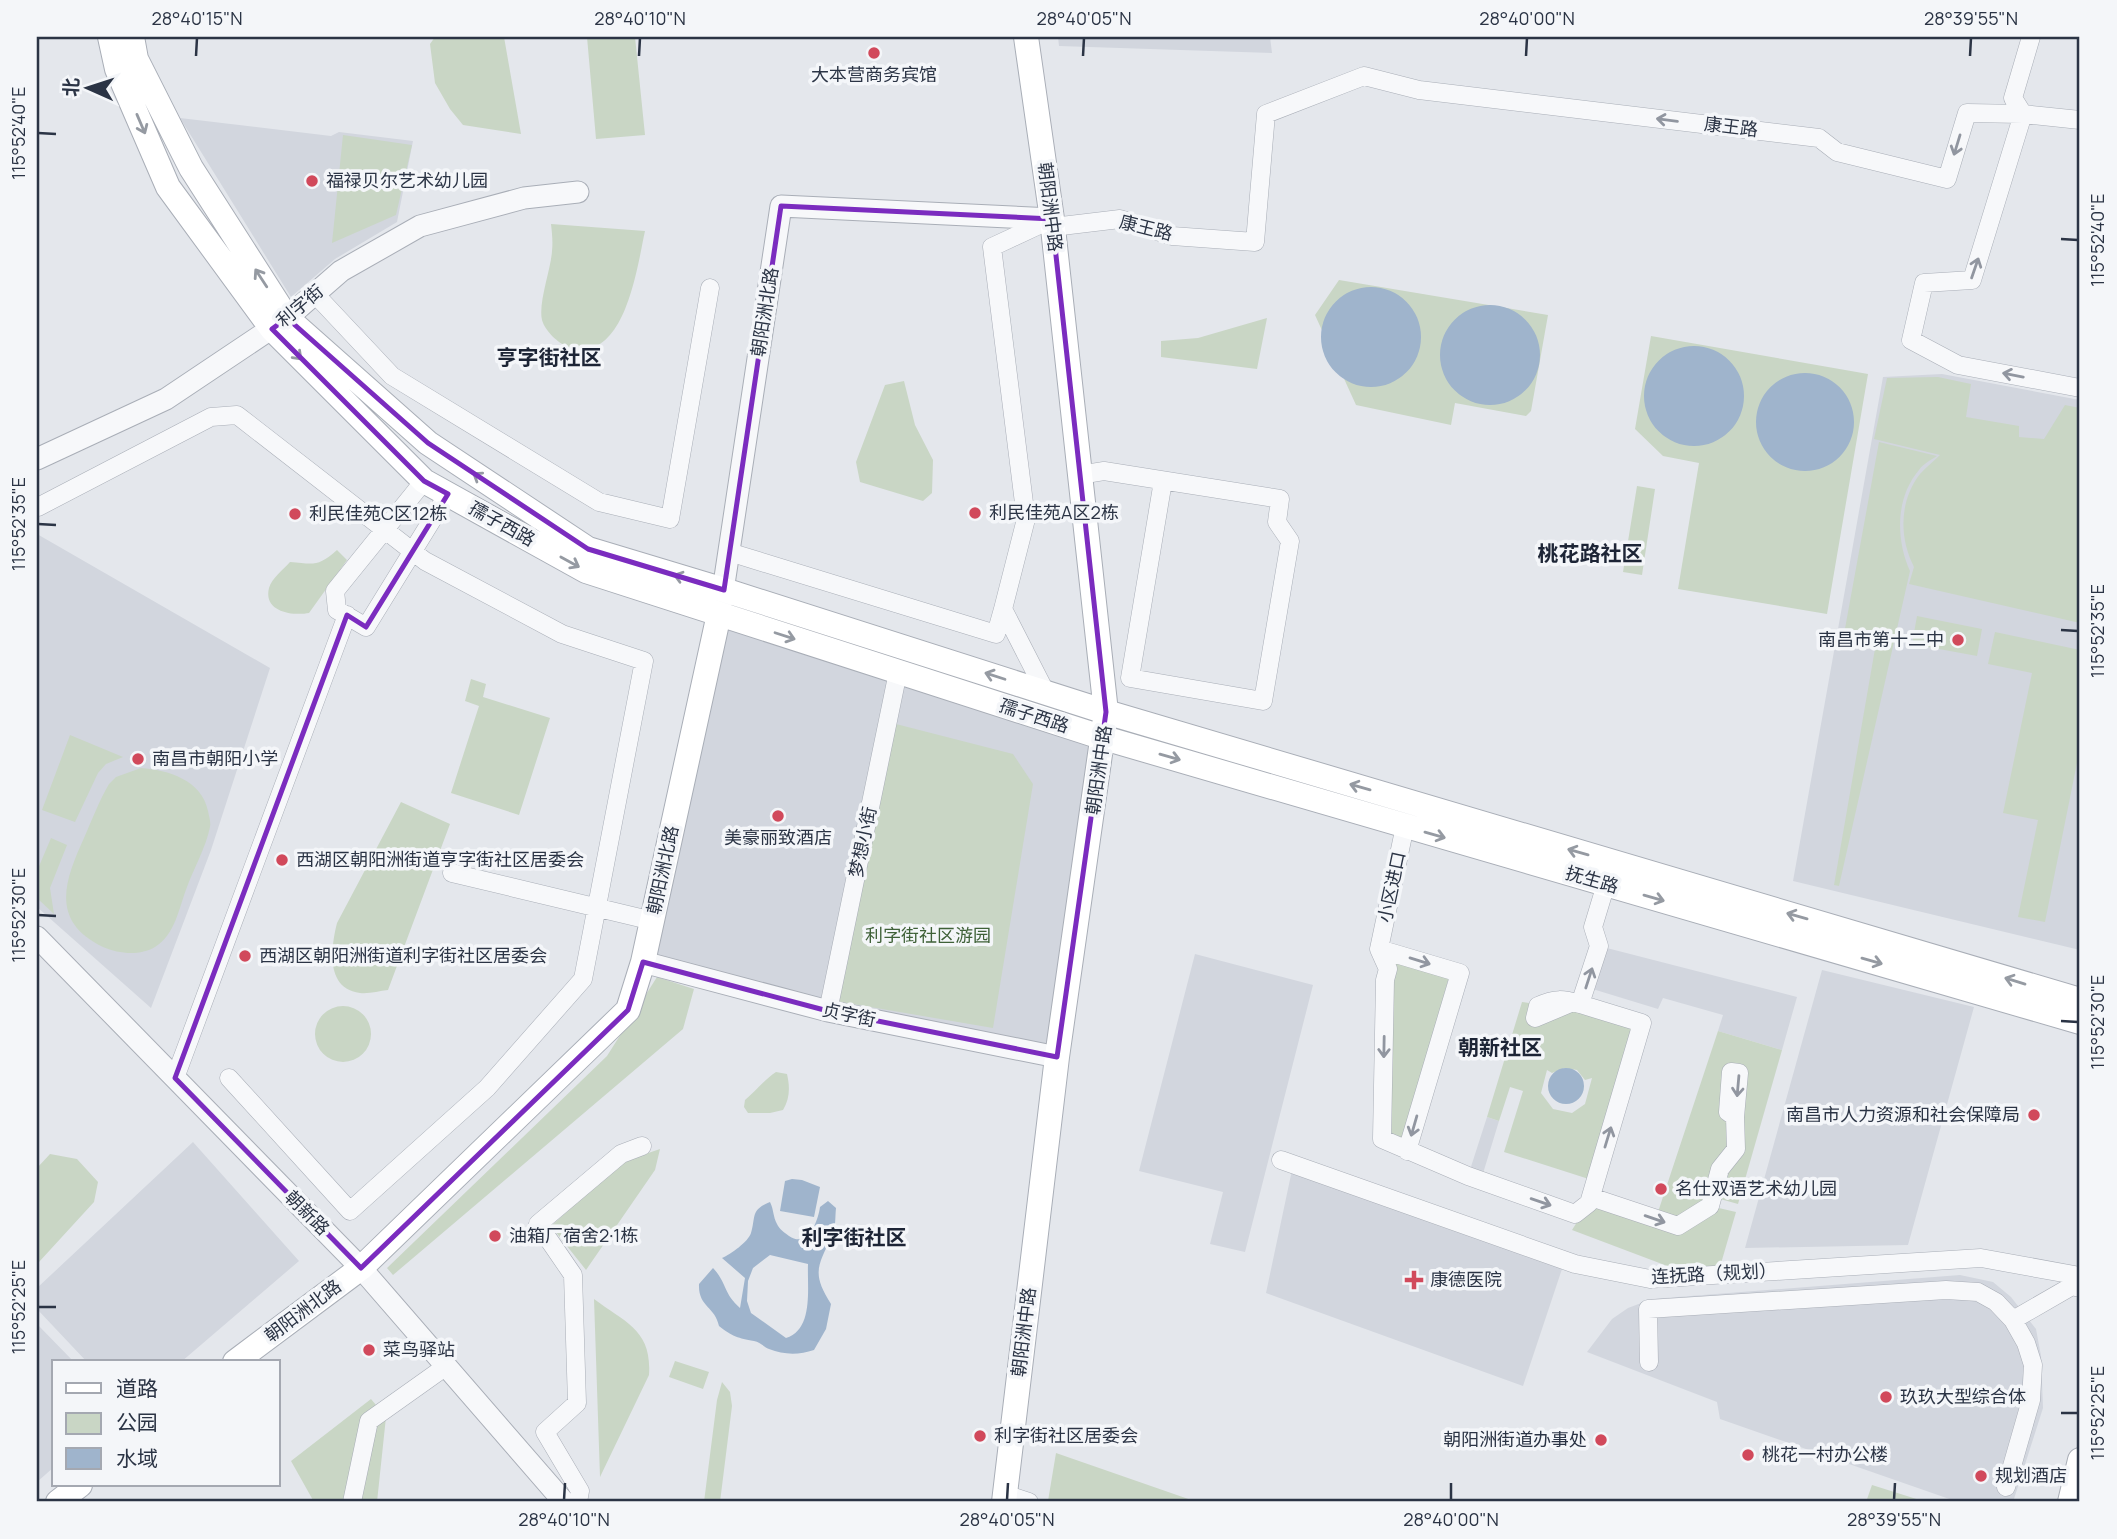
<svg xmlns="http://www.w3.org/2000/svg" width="2117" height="1539" viewBox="0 0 2117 1539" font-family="Manrope,'Noto Sans SC',sans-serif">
  <rect width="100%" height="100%" fill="#e4e7ec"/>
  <path fill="#d2d6de" d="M1058,37H1270L1272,53L1059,46Z
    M180,118L331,136L339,132L413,141L397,222L335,259L291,297Z
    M1942,374L2080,400V950L1793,881L1883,377Z
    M37,534L270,668L211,850L151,1008L37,907Z
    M722,626L1094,747L1053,1045L819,999L650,959Z
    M1599,946L1797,997L1782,1050L1718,1031L1723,1015L1663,998L1658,1009L1586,987Z
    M1195,954L1313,985L1245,1252L1210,1244L1223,1192L1139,1171Z
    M1822,970L1974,1007L1908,1245L1745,1248Z
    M1487,1117L1499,1121L1481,1180L1468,1176Z
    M193,1142L299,1261L181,1362H87L37,1309V1288Z
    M1292,1170L1563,1266L1523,1386L1266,1293Z
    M1960,1275L1993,1282L2011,1297L2036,1329L2041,1356L2043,1408L2013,1502H1958L1720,1419L1717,1402L1587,1352L1612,1319L1628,1308L1652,1299Z
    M37,1324L74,1362H54V1467L37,1482Z"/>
  <path fill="#c9d6c5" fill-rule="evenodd" d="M435,37H504L521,134L463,125L450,109L435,83L430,44Z
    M587,37H635L645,135L596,139Z
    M343,135L412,145L396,215L332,243Z
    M551,224L645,231C637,267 625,366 568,347C558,343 545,331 542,320C538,303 551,269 552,251C553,242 552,233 551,224Z
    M1339,280L1548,315L1531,411L1526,416L1455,403L1451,425L1356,405L1315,315Z
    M1267,318L1257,369L1161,357V341L1198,338Z
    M1651,336L1868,374L1827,614L1678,589L1699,463L1663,456L1635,429Z
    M1938,377L1971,384L1966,417L2019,426V437L2044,439L2065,405L2080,408V623L1909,584L1914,567C1899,538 1899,501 1920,474C1926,467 1934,461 1940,455L1874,439L1887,378Z
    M904,381L915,425L933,460L932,493L923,501L860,482L856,462L885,385Z
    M1879,442L1937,456C1931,460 1923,464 1919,470C1895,498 1896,540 1910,571L1839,886L1834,885L1876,643L1844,634Z
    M1637,486L1655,489L1642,575L1623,572Z
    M337,550L347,560L309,613C293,616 263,612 269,588C272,578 283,570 290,562C314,564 318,567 337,550Z
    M1917,616L1982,629L1977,656L1912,644Z
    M1995,632L2080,650V748L2045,922L2018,917L2038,820L2003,813L2032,673L1988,664Z
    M471,679L486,684L483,697L550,718L519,815L451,793L479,706L465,701Z
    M892,723L1013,754L1033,784L993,1028L835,1001Z
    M70,735L123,757L106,764L98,773L75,822L42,810Z
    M141,768C168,770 202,780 208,811C209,816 211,822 210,827C206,847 194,868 187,887C179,908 175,935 155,947C140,956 119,954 103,947C49,921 65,880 84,838C92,820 99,801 109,784L116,777Z
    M401,802L450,824L388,990C379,991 369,994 360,993C325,989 331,947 337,923Z
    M51,838L67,845L50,888L54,914L37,898V871Z
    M1392,961L1451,970L1401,1149L1382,1139Z
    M657,977L694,989L683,1029L393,1275L387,1268L607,1056Z
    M1522,1002L1571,1009L1640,1030L1600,1192L1658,1212L1718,1031L1782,1050L1738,1204L1713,1197L1710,1206L1736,1212L1715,1284L1572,1230L1589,1203L1595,1181L1504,1152L1523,1091L1510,1087L1499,1121L1487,1117ZM1564,1068L1577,1070L1585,1080L1592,1078L1585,1104L1572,1113L1553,1109L1541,1093L1547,1070L1552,1073Z
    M315 1034a28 28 0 1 1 56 0a28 28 0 1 1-56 0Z
    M776,1072L787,1074C790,1087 790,1098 783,1110L770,1113H748L744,1107L745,1100C756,1091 765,1079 776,1072Z
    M660,1149L655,1170L586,1270L551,1226L622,1162Z
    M50,1154L77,1159L98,1182L94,1202L39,1262L37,1261V1168Z
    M594,1299C626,1323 652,1330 649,1375L600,1477Z
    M675,1361L709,1372L703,1389L669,1377Z
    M722,1382L730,1392L732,1406L720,1502H704L717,1400Z
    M371,1399L386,1417L377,1502H314L291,1461Z
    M1056,1453L1197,1502L1048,1501Z
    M1872,1485L1926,1502H1866Z"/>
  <path fill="#9fb4cc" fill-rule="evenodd" d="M1321 337a50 50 0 1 1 100 0a50 50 0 1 1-100 0Z
    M1440 355a50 50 0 1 1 100 0a50 50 0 1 1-100 0Z
    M1644 396a50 50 0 1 1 100 0a50 50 0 1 1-100 0Z
    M1756 422a49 49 0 1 1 98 0a49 49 0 1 1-98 0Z
    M1548 1086a18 18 0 1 1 36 0a18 18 0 1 1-36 0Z
    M792,1179L802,1180L820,1187L814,1217L780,1211L785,1181Z
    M828,1201L836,1208C835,1217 836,1228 832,1236C817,1267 812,1274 831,1304L826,1329L814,1350C799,1355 784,1355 769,1349C764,1347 760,1342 754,1341C738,1338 733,1337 719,1326C715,1306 698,1307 699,1284L713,1268C727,1283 723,1293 740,1308L745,1278L722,1258C731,1254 748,1242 751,1233C756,1217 750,1210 770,1202C774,1210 773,1217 777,1224C779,1229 785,1233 789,1236C808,1249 818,1221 820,1207ZM770,1255L808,1264C807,1288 814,1329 786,1338L751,1313L747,1301L748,1281L753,1268Z"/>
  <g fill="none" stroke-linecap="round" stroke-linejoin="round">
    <defs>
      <path id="minor" d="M2031,37L2013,98L2023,114L2080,120
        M1053,227L1120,219L1172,236L1255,242L1266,114L1364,76L1419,90L1819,138L1837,152L1947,179L1967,113L2023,114L1972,280L1924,283L1911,340L1958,365L2080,388
        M315,294L392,376L599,502L670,519L710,288
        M1079,475L1104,471L1280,499L1277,522L1290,541L1263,701L1130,678L1163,481
        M424,481L335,591L337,610L366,627L448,494
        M38,507L211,417L237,415L425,561L562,634L644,661L583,979L487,1088L350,1211L229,1078
        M729,552L996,634L1003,609
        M1046,693L1003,609L1026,519L992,247L1052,219
        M452,873L653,921
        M1379,949L1388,969L1385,980L1382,1139L1468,1176L1575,1214L1589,1203L1642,1023L1580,1004L1599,946L1593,927L1606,884
        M1379,949L1460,973L1407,1151
        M1379,949L1405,826
        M1573,1002L1535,1018L1538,1006C1555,998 1563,999 1580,1004
        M828,1011L898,672
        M175,1078L347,615
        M1281,1160L1575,1264L1650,1279L1981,1258L2080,1276
        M1591,1197L1678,1226L1710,1206L1720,1169L1736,1149L1735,1117L1728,1112L1731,1072L1739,1073L1735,1117
        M2013,1320L2072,1286L2080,1288
        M1649,1362L1648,1309L1946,1290L1978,1292L1996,1302L2013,1320L2026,1343L2033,1365L2031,1400L2006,1487
        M1005,1494L1029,1502
        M352,1502L369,1421L445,1367
        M578,1502L580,1491L545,1432L577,1403L573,1275L538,1224L621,1154L642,1146"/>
      <path id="tertiary" d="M37,459L166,399L287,318L341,271L420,226L524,198L578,192
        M721,604L781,206L1052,219
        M37,937L361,1268L564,1502
        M643,962L828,1011L1057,1057"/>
      <path id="secondary" d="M110,37L117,69L168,187L272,329L424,481L586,571L1104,738L2080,1022
        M132,37L136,59L191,168L287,318L428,443L588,549L724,590L1106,712L2080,1000
        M235,1362L361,1268L628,1010L643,962L719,614
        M58,1502L80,1485
        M1004,1502L1057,1057L1106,712L1052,219L1026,37
        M2070,1502L2080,1460"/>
    </defs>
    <use href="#minor" stroke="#a9aeb7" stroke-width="19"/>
    <use href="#tertiary" stroke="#a9aeb7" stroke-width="23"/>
    <use href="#secondary" stroke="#a9aeb7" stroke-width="26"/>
    <use href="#minor" stroke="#f7f8fa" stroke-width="18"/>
    <use href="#tertiary" stroke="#f7f8fa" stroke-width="21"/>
    <use href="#secondary" stroke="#fff" stroke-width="24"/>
  </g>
  <defs><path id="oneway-shaft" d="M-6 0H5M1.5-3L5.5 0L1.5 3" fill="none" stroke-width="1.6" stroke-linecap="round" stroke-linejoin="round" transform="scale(1.75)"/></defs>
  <g stroke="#9196a0">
    <use href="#oneway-shaft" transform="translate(1667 120) rotate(-173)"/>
    <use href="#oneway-shaft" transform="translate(1957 145) rotate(107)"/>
    <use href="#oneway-shaft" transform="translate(1975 268) rotate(-71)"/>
    <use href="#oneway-shaft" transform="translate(2013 375) rotate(-169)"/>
    <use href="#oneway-shaft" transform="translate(1420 961) rotate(17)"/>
    <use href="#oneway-shaft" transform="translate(1589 978) rotate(-72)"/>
    <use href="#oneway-shaft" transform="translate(1384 1047) rotate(91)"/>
    <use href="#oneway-shaft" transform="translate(1738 1086) rotate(95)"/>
    <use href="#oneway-shaft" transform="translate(1414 1126) rotate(106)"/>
    <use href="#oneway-shaft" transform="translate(1608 1137) rotate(-73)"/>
    <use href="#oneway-shaft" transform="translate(1541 1202) rotate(19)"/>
    <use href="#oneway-shaft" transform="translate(1655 1219) rotate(19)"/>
  </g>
  <g stroke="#959aa2">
    <use href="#oneway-shaft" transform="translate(141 124) rotate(67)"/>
    <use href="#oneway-shaft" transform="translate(261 278) rotate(-123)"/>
    <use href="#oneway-shaft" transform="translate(294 352) rotate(45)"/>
    <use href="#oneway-shaft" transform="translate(482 479) rotate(-147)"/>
    <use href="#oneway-shaft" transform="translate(570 562) rotate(29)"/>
    <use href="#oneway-shaft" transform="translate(684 578) rotate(-163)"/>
    <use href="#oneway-shaft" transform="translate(785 636) rotate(18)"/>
    <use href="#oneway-shaft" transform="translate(995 676) rotate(-162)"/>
    <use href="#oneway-shaft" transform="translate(1170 757) rotate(16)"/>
    <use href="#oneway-shaft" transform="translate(1360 787) rotate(-164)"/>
    <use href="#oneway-shaft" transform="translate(1435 835) rotate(16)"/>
    <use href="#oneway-shaft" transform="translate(1578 852) rotate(-164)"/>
    <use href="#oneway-shaft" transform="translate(1654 898) rotate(16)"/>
    <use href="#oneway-shaft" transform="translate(1797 916) rotate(-164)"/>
    <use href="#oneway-shaft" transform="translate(1872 961) rotate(16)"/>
    <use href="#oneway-shaft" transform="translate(2015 981) rotate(-163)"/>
  </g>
  <path fill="none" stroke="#7b2cbf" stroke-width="5" stroke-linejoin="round" d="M781,206L1052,219L1106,712L1057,1057L828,1011L643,962L628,1010L361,1268L175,1078L347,615L366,627L448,494L424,481L272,329L287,318L428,443L588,549L724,590Z"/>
  <path fill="none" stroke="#2b3445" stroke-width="2.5" d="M196,56L197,38M639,56L640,38M1083,56L1084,38M1526,56L1527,38M1970,56L1971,38M38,133L56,134M2061,239L2078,240M38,524L56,525M2061,630L2078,631M38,915L56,916M2061,1021L2078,1022M38,1307H56M2061,1413H2078M564,1500L565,1483M1007,1500L1008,1483M1451,1500V1483M1894,1500L1895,1483"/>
  <g fill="#d1495b" stroke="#f4f6f9" stroke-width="2.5">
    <circle cx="874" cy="53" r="7"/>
    <circle cx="312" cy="181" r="7"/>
    <circle cx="975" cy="513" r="7"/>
    <circle cx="295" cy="514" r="7"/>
    <circle cx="1958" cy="640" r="7"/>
    <circle cx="138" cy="759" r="7"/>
    <circle cx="778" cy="816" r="7"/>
    <circle cx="282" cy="860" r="7"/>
    <circle cx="245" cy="956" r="7"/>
    <circle cx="2034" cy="1115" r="7"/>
    <circle cx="1661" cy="1189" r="7"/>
    <circle cx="495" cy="1236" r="7"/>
    <path d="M1410.5 1269.5h7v7h7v7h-7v7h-7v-7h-7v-7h7z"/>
    <circle cx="369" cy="1350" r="7"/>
    <circle cx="1886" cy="1397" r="7"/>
    <circle cx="980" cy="1436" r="7"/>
    <circle cx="1601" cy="1440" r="7"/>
    <circle cx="1748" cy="1455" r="7"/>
    <circle cx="1981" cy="1476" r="7"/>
  </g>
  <g text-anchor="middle" stroke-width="7" stroke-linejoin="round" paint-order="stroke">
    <g font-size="18" fill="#2b3445" stroke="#f4f6f9" text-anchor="start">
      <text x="874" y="81" text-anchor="middle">大本营商务宾馆</text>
      <text x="326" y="187">福禄贝尔艺术幼儿园</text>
      <text x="989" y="519">利民佳苑A区2栋</text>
      <text x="309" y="520">利民佳苑C区12栋</text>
      <text x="1944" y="646" text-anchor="end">南昌市第十二中</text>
      <text x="152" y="765">南昌市朝阳小学</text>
      <text x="778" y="844" text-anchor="middle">美豪丽致酒店</text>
      <text x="296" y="866">西湖区朝阳洲街道亨字街社区居委会</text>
      <text x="259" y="962">西湖区朝阳洲街道利字街社区居委会</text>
      <text x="2020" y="1121" text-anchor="end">南昌市人力资源和社会保障局</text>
      <text x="1675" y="1195">名仕双语艺术幼儿园</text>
      <text x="509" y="1242">油箱厂宿舍2·1栋</text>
      <text x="1430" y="1286">康德医院</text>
      <text x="383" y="1356">菜鸟驿站</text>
      <text x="1900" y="1403">玖玖大型综合体</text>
      <text x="994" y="1442">利字街社区居委会</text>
      <text x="1587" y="1446" text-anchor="end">朝阳洲街道办事处</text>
      <text x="1762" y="1461">桃花一村办公楼</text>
      <text x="1995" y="1482">规划酒店</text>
    </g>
    <g font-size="18" fill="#2b3445" stroke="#f4f6f9">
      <text transform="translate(1731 127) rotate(7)" y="6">康王路</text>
      <text transform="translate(1050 207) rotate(83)" y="6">朝阳洲中路</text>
      <text transform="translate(1146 228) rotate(14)" y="6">康王路</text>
      <text transform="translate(300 306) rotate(-40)" y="6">利字街</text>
      <text transform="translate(765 312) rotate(-81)" y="6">朝阳洲北路</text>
      <text transform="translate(502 524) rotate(29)" y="6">孺子西路</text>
      <text transform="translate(1034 716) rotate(18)" y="6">孺子西路</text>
      <text transform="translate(1099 770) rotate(-82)" y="6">朝阳洲中路</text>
      <text transform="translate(863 842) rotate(-78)" y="6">梦想小街</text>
      <text transform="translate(663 870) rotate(-78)" y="6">朝阳洲北路</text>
      <text transform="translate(1592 880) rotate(16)" y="6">抚生路</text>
      <text transform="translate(1392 887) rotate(-78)" y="6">小区进口</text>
      <text transform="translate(849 1015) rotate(12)" y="6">贞字街</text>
      <text transform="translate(307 1213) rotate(45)" y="6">朝新路</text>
      <text transform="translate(1714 1274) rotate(-3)" y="6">连抚路（规划）</text>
      <text transform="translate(303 1311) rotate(-37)" y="6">朝阳洲北路</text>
      <text transform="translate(1024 1332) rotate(-83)" y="6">朝阳洲中路</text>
    </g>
    <g font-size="18" fill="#3f6138" stroke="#f4f6f9">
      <text x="928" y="942">利字街社区游园</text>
    </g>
    <g font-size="21" font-weight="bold" fill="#1d2536" stroke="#f4f6f9">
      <text x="549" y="365">亨字街社区</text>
      <text x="1590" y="561">桃花路社区</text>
      <text x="1500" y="1055">朝新社区</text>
      <text x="854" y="1245">利字街社区</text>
    </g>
  </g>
  <rect width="2117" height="1539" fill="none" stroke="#f4f6f9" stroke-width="77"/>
  <rect x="52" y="1360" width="228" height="126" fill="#f4f6f9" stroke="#a4a8b1" stroke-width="2"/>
  <rect x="66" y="1383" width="35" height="10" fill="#ffffff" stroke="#a4a8b1" stroke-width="2"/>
  <text x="116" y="1396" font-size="21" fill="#2b3445">道路</text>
  <rect x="66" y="1413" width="35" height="21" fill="#c9d6c5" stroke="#a4a8b1" stroke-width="2"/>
  <text x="116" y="1430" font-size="21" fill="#2b3445">公园</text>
  <rect x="66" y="1448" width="35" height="21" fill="#9fb4cc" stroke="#a4a8b1" stroke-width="2"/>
  <text x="116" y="1466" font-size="21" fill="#2b3445">水域</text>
  <g transform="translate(88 88) rotate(273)" stroke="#f4f6f9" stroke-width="5" paint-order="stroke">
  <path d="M0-5L12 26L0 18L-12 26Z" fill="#2b3445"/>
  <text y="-10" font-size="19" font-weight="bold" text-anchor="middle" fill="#2b3445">北</text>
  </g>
  <rect x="38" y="38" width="2040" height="1462" fill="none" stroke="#2b3445" stroke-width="2.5"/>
  <g font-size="18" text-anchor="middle" fill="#2b3445">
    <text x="197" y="25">28°40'15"N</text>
    <text x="640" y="25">28°40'10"N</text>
    <text x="1084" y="25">28°40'05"N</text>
    <text x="1527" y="25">28°40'00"N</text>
    <text x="1971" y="25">28°39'55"N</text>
    <text transform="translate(19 133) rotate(-90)" y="6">115°52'40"E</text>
    <text transform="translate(2098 240) rotate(-90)" y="6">115°52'40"E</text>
    <text transform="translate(19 524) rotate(-90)" y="6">115°52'35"E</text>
    <text transform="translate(2098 631) rotate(-90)" y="6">115°52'35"E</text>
    <text transform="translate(19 915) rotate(-90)" y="6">115°52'30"E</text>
    <text transform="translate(2098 1022) rotate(-90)" y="6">115°52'30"E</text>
    <text transform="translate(19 1307) rotate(-90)" y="6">115°52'25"E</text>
    <text transform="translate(2098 1413) rotate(-90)" y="6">115°52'25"E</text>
    <text x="564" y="1526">28°40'10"N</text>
    <text x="1007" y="1526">28°40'05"N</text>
    <text x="1451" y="1526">28°40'00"N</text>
    <text x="1894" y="1526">28°39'55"N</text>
  </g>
</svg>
